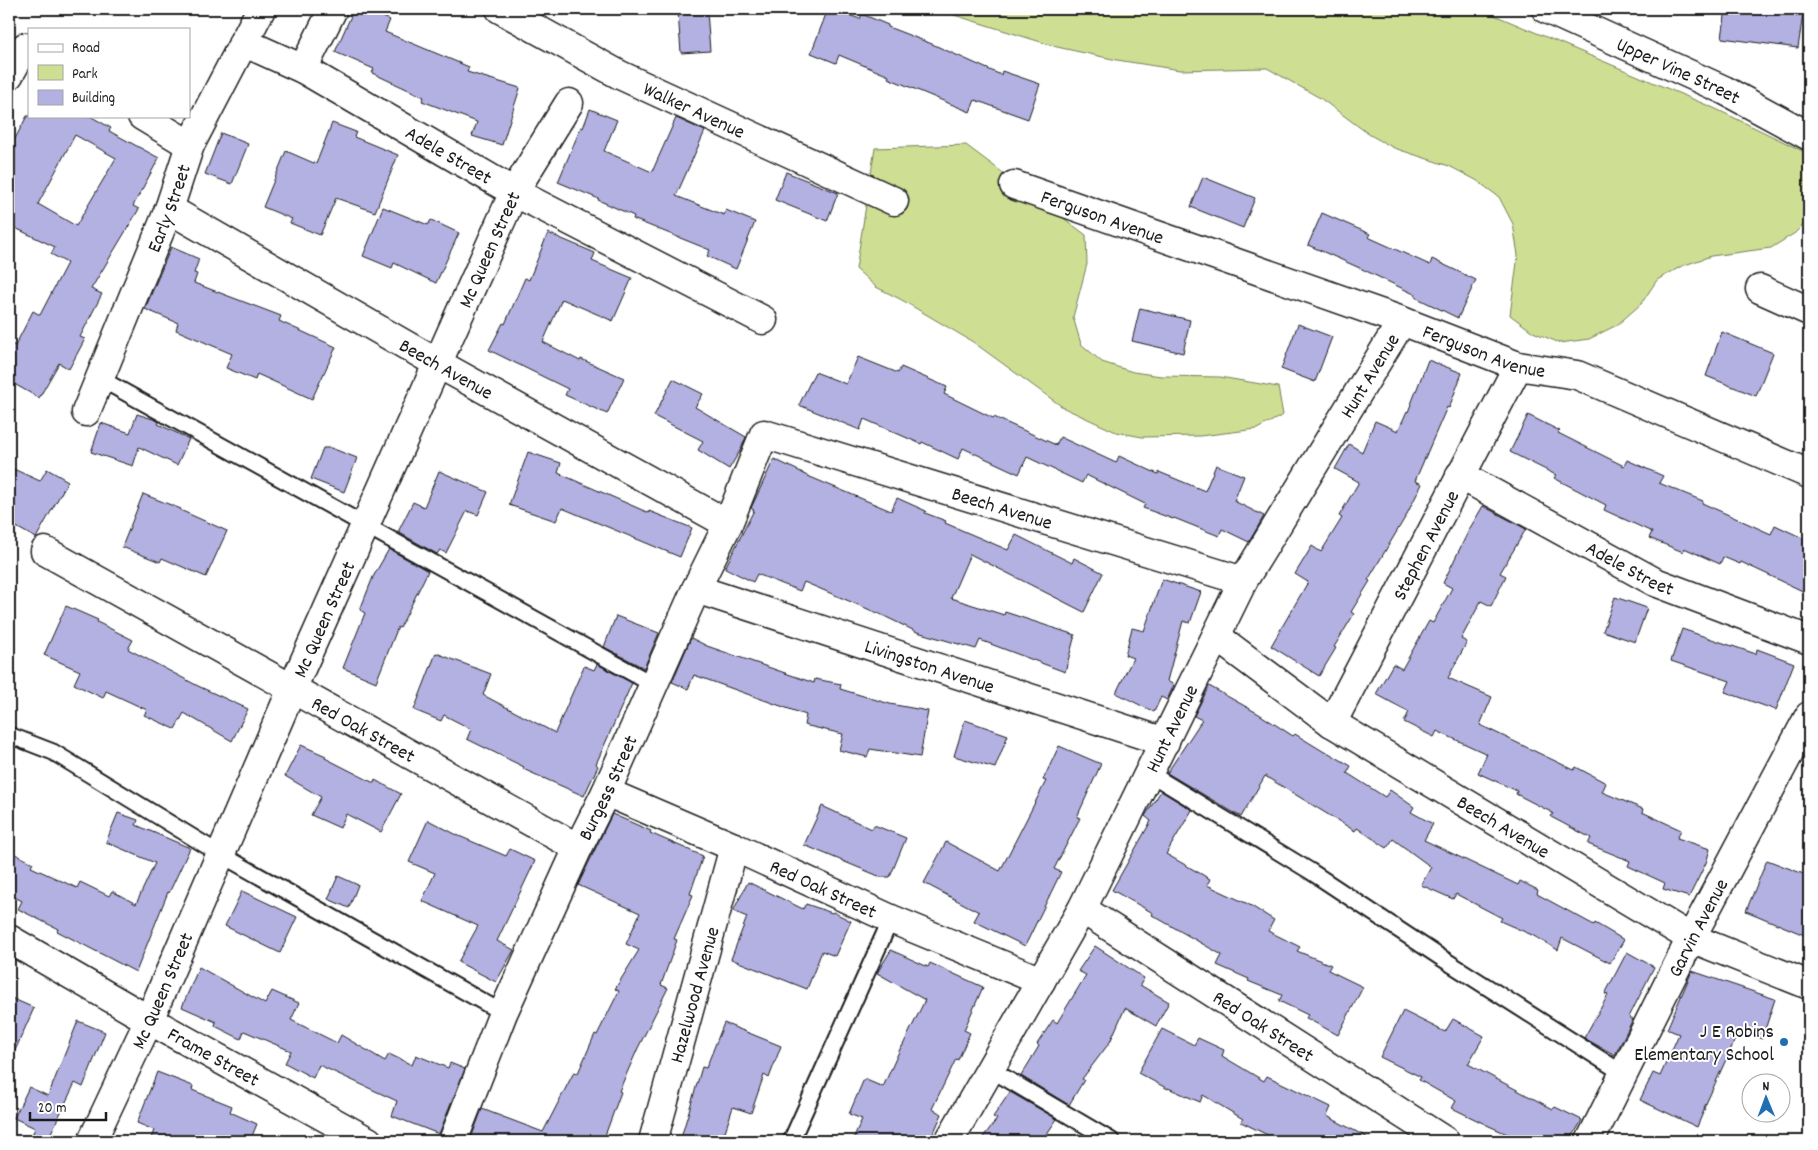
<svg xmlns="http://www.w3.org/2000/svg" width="1818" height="1150" viewBox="0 0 1818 1150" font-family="Dekko,sans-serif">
  <rect width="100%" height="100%" fill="#fff"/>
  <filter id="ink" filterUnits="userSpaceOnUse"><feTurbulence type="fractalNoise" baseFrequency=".02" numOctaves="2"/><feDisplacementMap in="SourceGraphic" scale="10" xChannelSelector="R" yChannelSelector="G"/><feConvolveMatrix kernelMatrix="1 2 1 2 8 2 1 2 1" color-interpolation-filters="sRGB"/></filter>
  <g filter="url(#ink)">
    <path fill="#cedf94" stroke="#757e58" d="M935,9H1480L1716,109L1809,154V219L1795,233L1771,248L1711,256L1682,266L1657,280L1641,304L1617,325L1589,339L1560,343L1533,332L1510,315L1518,255L1513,224L1499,197L1476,180L1449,166L1394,148L1370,135L1320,98L1267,68L1180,70L1117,60L1057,47Z
      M966,145L1086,235L1087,264L1073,317L1081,344L1102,362L1133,372L1161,376L1220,377L1278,387L1283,415L1257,429L1200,436L1142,437L1116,432L1064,408L973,342L900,299L876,287L856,269L875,148Z"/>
    <path fill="#b2b1e2" stroke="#1c1c1c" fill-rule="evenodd" d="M354,9H365L390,20L385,32L469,67L467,72L520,88L502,145L472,136L477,122L422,101L424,97L372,73L374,69L335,52Z
      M828,9H832L860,19L862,14L888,25V27L932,44L1001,75L1002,71L1040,84L1028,119L975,100L970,112L888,78L889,76L839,55L836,63L811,53Z
      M1726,9H1766L1803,14L1798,48L1722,38Z
      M707,11L710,51L681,53L678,12Z
      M590,109L617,120L604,151L652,172L676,118L705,131L676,196L724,215L726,210L755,222L736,269L707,256L710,250L633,219L634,216L598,200L599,199L558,182L581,127L583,128Z
      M27,116H90L111,128L109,131L159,158L133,206L139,209L91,289L102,294L80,337L85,339L69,369L59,363L39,398L9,381V342L15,346L33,311L40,315L67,263L51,254L55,247L9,225V150ZM75,135L116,158L76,226L38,204Z
      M332,123L356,132L354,137L398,155L375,212L336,198L320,235L290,223L292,219L263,207L286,151L316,164Z
      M221,133L248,144L232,184L205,174Z
      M786,172L838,193L827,221L775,200Z
      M1203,177L1255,198L1243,228L1191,207Z
      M383,207L428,225L431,220L459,233L436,283L394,263L392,268L363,256Z
      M1322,213L1370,234L1368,237L1430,265L1432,259L1476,280L1458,318L1415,297L1416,295L1362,269L1308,245Z
      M548,233L595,253L592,261L632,278L613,321L562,299L543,342L580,361L581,359L624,378L607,414L565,395L568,389L489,350L503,323L505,324L525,278L529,280Z
      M171,247L199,259L194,273L197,274L194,283L281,316L279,321L336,347L312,399L257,374L255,380L226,368L232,354L176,330L178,323L145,309Z
      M1140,308L1190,320L1183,353L1132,341Z
      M1298,324L1332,337L1315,382L1281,369Z
      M1722,332L1773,353L1756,396L1706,376Z
      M858,357L898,373L901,367L947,387L944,394L993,418L994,417L1056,445L1060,437L1116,463L1119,456L1158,474L1159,472L1205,491L1216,465L1244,476L1234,501L1264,516L1249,542L1222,529L1219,536L1174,518L1173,519L1143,508L1145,504L1086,475L1082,483L1027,457L1019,474L963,448L958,459L922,442L921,444L864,419L860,430L799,405L815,372L846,384Z
      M1428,360L1462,373L1449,408L1447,407L1415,481L1422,484L1406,516L1368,580L1370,581L1351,612L1354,614L1334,647L1336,648L1319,676L1271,646L1308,582L1295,574L1312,546L1321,552L1342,518L1339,516L1359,482L1335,469L1349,444L1362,452L1375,421L1398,431L1407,411L1408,412Z
      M673,379L703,394L695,407L746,437L741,449L729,469L698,450L703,441L654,416Z
      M137,414L156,420L159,422L158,424L189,439L177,465L139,447L133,466L91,452L101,423L130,433Z
      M1528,415L1560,431L1558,433L1624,466L1627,460L1663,476L1659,483L1703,501L1702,503L1771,534L1775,525L1809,541V594L1741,562L1740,564L1723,557L1720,564L1684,548L1683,552L1649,538L1652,532L1604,510L1606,505L1554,478L1556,475L1510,452Z
      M323,448H331L357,458L344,492L311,479Z
      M528,452L561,463L558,473L649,513V511L692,528L680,557L562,508L556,521L509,505Z
      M774,459L803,473V474L891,511L897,498L926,511L925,513L946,521L945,523L1008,550L1016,535L1072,563L1074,558L1103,573L1084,612L970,554L951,598L1004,615L1005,612L1075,635L1065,672L980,640L976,649L917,632L882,615L804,582L800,591L757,574L753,582L725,568L754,510L751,508Z
      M9,467L40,481L47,469L68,481L36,538L9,523Z
      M439,471L488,492L478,515L467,511L446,553L440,550L437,554L398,532L413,502L424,507Z
      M143,494L181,509L180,510L227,531L206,577L162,558L160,562L122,547Z
      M1483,506L1526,529L1500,573L1506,576L1491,606L1481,601L1461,639L1467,642L1448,678L1492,697L1480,725L1574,770L1576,767L1606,783L1602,792L1643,809L1642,812L1681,830L1677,838L1710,849L1706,863L1689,897L1663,889L1665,883L1628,866L1630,861L1588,844L1591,838L1551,817L1553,813L1516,794L1517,791L1478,773L1487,754L1437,731L1434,737L1404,722L1409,712L1376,694L1393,664L1402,669L1429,621L1433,623L1452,588L1443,583L1470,528Z
      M389,549L428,571L400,628L398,627L376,682L343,668L365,613L360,610L373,577Z
      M1162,579L1201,592L1190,623L1183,621L1167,681L1174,685L1167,700L1161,697L1154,712L1116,693L1133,658L1125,655L1132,628L1144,631Z
      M1615,597L1647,608L1635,642L1603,631Z
      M66,606L98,620L97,622L133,640L128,649L198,686L248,709L232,741L184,713L175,729L144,715L147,710L106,691L103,698L74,684L80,671L44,655Z
      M616,616L659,633L644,668L604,647Z
      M1682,629L1756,654L1757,649L1794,663L1776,710L1725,692L1730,681L1671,661Z
      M691,638L707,646L814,683L815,679L841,684L840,689L890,704L928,711L920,757L870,749L867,757L839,750L843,734L804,725L806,715L694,675L688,689L672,682Z
      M436,653L491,674L483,695L555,733L584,666L594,670L597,664L632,683L596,764L598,766L584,796L523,769L524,767L467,739L471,729L444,715L441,721L414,710Z
      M1209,686L1259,714L1293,736L1295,734L1326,753L1327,752L1351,766L1347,773L1385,797L1390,790L1414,807L1411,812L1433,824L1424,840L1518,885L1520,881L1538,890L1537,894L1594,925L1595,923L1624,940L1610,963L1562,938L1558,950L1532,935L1500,921L1502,918L1456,894L1453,899L1421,885L1431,867L1393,839L1387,848L1357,828L1355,831L1265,776L1241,817L1167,773L1202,720L1194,716Z
      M965,720L1008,735L995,768L954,756Z
      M301,745L326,756L325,758L374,783L375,780L401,794L381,832L346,814L340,828L311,815L321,797L285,776Z
      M1059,746L1101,764L1077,817L1080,818L1054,869L1061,872L1025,946L974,921L979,912L924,883L946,842L1000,871L1046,781L1043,780Z
      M1161,791L1192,810L1166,854L1210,879L1207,885L1248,904L1274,920L1268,931L1300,947L1297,951L1331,965L1328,970L1363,987L1338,1035L1306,1018L1308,1015L1279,1001L1282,995L1248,981L1249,979L1217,965L1222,955L1152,915L1153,913L1112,890L1151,821L1145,816Z
      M822,806L872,829L874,825L906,838L890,877H881L804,845Z
      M118,813L138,820L136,825L190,848L169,893L168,892L136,972L57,931L58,929L18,909L22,901L9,894V851L33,863L31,867L77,888L80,882L109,896L112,891L136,904L155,863L106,842Z
      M612,814L651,831L650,833L703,856L690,894L693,895L674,939L677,940L661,985L668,988L638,1048L619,1091L621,1092L603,1141H470L482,1109L543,1132L574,1072L578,1073L595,1034L597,1035L619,991L615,989L639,950L626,944L640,913L578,885Z
      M428,820L459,836L506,856L510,849L535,861L497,941L514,950L496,982L458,962L478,926L422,901L435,873L409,862Z
      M1767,860L1809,876V937L1746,911Z
      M338,876L358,885L349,908L328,899Z
      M748,882L803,909L806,904L832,913L833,912L851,921L835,956L822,951L807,989L731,959L747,917L733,911Z
      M242,891L297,917L280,953L225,926Z
      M1095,946L1144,978L1140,985L1169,1002L1156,1026L1125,1008L1110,1042L1082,1079L1084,1080L1069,1105L1021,1076L1039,1046L1037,1044L1053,1020L1057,1023L1086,975L1078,971Z
      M891,950L928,967L930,963L983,987L964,1030L970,1033L958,1060L956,1059L932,1109L942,1114L930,1141H852L862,1119L849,1114L864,1079L883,1087L901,1047H902L925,1000L877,973Z
      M1627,952L1654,967L1629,1017L1633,1019L1615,1055L1584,1038L1608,995L1605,994Z
      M199,967L265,1004L272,991L299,1003L291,1020L337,1043L341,1035L385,1061L389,1054L412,1065L416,1055L448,1068L450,1063L465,1069L439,1134L392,1116L397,1101L319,1065L313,1078L285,1063L291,1051L244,1031L241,1039L215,1026L216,1022L182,1007Z
      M1692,971L1775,999L1762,1039L1739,1031L1704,1108H1705L1697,1127L1640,1100L1653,1073L1660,1076L1679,1034L1667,1029Z
      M9,997L34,1008L9,1064Z
      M1403,1011L1445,1032L1453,1019L1484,1036L1468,1064L1553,1109L1555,1107L1582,1120L1570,1141H1523L1489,1126L1452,1108L1456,1101L1419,1080L1421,1077L1380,1057Z
      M78,1021L105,1032L83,1087L75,1083L47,1141L32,1135L35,1128L14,1118L29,1087L48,1096Z
      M724,1023L781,1046L769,1078L764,1075L751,1113L733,1107L722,1141H680L702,1067L706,1068Z
      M1162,1029L1194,1045L1198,1038L1224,1050L1222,1056L1264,1081L1267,1076L1331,1107L1327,1116L1374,1141H1280L1241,1122L1243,1119L1203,1095L1200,1102L1168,1088V1089L1138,1073Z
      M157,1072L193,1086L192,1090L232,1106L230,1112L257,1124L250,1141H150L154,1130L137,1123Z
      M1010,1092L1057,1119L1042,1141H980L997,1119L993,1117Z"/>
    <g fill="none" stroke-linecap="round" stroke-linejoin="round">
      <defs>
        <path id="service" d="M99,378L654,685
          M9,735L53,752L220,854L503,1013
          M1149,773L1310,871L1440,957L1624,1074
          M990,1069L1112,1141
          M791,1141L891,919"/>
        <g id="minor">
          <path id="s1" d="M500,9L620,75L894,201"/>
          <path id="s2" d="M1546,9L1724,90L1809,136"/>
          <path id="s3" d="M243,42L303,69L514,192L763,320"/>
          <path d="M303,69L333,9"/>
          <path d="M9,75L25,47"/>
          <path d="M142,116L190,145"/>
          <path id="s4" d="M1014,185L1402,321L1518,366L1577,375L1809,474"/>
          <path id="s5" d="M169,209L437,363L728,524"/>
          <path d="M1760,289L1809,311"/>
          <path id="s6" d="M86,412L169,209L190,145L261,9"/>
          <path id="s7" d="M1460,475L1655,582L1809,640"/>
          <path id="s8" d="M45,551L578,848"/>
          <path id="s9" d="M696,589L1165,742"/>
          <path id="s10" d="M1217,637L1332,723L1691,938L1809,985"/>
          <path id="s11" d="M1332,723L1518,366"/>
          <path id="s12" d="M606,792L734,847L891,919L1041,981"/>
          <path id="s13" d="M1082,909L1445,1141"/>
          <path id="s14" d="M9,939L149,1020L368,1141"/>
          <path id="s15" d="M92,1141L149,1020L292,689L514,192L569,103"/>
          <path id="s16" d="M453,1141L503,1013L578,848L606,792L696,589L728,524L764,434L1243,581"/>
          <path id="s17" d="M653,1141L734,847"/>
          <path id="s18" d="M949,1141L1082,909L1243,581L1402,321"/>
          <path id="s19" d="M1590,1141L1691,938L1809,716"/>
        </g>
      </defs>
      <use href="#service" stroke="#1c1c1c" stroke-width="19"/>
      <use href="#minor" stroke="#1c1c1c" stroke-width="31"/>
      <use href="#service" stroke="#fff" stroke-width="15"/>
      <use href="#minor" stroke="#fff" stroke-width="28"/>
    </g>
  </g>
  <circle fill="#1f6fb2" stroke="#fff" stroke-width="2" cx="1784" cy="1042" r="5"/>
  <g text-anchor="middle" stroke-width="4" stroke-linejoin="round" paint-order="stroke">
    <g font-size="20" fill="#1c1c1c" stroke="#fff">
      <text dy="7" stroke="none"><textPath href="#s2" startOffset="146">Upper Vine Street</textPath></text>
      <text dy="7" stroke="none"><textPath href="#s1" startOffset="219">Walker Avenue</textPath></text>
      <text dy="7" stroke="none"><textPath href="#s3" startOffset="235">Adele Street</textPath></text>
      <text dy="7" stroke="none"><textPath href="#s6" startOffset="220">Early Street</textPath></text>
      <text dy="7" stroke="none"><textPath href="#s4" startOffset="94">Ferguson Avenue</textPath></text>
      <text dy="7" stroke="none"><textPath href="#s15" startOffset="976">Mc Queen Street</textPath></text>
      <text dy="7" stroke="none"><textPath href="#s4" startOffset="499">Ferguson Avenue</textPath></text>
      <text dy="7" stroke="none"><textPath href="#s5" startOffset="320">Beech Avenue</textPath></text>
      <text dy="7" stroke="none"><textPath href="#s18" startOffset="874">Hunt Avenue</textPath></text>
      <text dy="7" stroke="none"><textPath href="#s16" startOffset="1022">Beech Avenue</textPath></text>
      <text dy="7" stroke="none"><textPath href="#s11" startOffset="201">Stephen Avenue</textPath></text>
      <text dy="7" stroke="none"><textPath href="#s7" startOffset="194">Adele Street</textPath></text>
      <text dy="7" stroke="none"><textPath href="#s15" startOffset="571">Mc Queen Street</textPath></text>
      <text dy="7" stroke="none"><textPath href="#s9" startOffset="246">Livingston Avenue</textPath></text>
      <text dy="7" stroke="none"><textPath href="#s8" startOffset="365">Red Oak Street</textPath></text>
      <text dy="7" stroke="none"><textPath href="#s18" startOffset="469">Hunt Avenue</textPath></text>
      <text dy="7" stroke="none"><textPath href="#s16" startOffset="386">Burgess Street</textPath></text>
      <text dy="7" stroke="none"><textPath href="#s10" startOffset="344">Beech Avenue</textPath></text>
      <text dy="7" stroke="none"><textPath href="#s12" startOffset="238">Red Oak Street</textPath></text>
      <text dy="7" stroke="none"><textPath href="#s19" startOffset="239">Garvin Avenue</textPath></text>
      <text dy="7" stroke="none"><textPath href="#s15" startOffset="166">Mc Queen Street</textPath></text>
      <text dy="7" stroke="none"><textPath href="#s17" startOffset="152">Hazelwood Avenue</textPath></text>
      <text dy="7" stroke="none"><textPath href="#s13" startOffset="216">Red Oak Street</textPath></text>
      <text dy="7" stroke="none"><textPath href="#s14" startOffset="236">Frame Street</textPath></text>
    </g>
    <g font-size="20" fill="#1c1c1c" stroke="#fff" text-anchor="end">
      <text x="1774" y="1037">J E Robins<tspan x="1774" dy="23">Elementary School</tspan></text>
    </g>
  </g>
  <rect width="1818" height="1150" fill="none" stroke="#fff" stroke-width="30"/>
  <rect x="15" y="15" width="1788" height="1120" fill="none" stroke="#1c1c1c" stroke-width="2" filter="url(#ink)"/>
  <rect x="28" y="28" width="162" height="90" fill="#ffffff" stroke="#a4a4a4"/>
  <rect x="38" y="44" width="25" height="8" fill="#ffffff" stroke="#a4a4a4"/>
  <text x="72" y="52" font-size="15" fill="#1c1c1c">Road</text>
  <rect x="38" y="65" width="25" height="15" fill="#cedf94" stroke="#a4a4a4"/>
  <text x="72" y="78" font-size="15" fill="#1c1c1c">Park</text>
  <rect x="38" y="90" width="25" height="15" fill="#b2b1e2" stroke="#a4a4a4"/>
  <text x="72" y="102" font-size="15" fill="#1c1c1c">Building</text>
  <g transform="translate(1766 1098) rotate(359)"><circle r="24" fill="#ffffff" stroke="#a4a4a4"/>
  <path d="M0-4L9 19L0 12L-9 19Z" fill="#1f6fb2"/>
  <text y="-8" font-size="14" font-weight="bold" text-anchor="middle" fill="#1c1c1c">N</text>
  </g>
  <path d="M30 1112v8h76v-8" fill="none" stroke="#1c1c1c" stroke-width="2.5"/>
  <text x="38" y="1112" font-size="15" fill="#1c1c1c" stroke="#ffffff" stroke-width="4" paint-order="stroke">20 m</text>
</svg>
